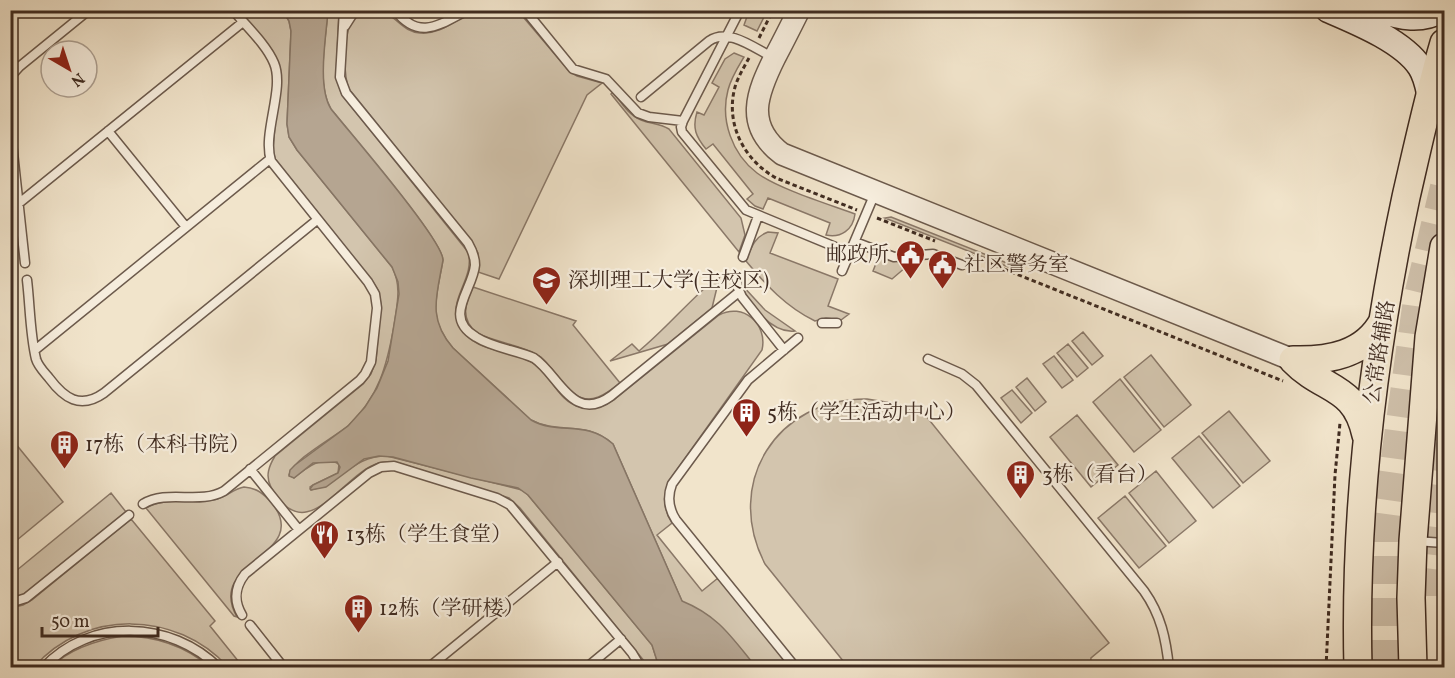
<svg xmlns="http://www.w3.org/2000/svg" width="1455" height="678" viewBox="0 0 1455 678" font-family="Vollkorn,'Noto Serif SC',serif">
  <rect width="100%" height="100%" fill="#f1e4cb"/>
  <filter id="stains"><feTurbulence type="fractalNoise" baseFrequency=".00333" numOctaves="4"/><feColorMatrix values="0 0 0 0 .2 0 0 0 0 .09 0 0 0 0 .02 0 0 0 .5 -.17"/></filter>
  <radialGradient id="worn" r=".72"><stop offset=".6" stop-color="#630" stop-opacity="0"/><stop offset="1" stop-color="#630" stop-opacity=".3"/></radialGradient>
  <path fill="#d3c5ae" stroke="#8a7868" stroke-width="1.5" d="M239,11H283L289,21L291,31L287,124L289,137L297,150L392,267C402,286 397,305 394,326C387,365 379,397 349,425C335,437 293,459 289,475L294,478C306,468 323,454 339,464L338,473L313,485L310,487L311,490C341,484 351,456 387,456L522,490L528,495L652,645L659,667H649L520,508L509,498L402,464C394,462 387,461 379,463C342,473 307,552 271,487C265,476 269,466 275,456L363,384L371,374L376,360L381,304L378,290L373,282L275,159L273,149L280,69L272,50Z
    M328,11H339L336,78L342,95L468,252C476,279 445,300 460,327C474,353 511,349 533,363C552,375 557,401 580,407C593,411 604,406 615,399L719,315C743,302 768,324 762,350L669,481C662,496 663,509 672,523L657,535L702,591L718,578L790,667H715L707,658L613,444C585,419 559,435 531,420L453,348C426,317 437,297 443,260C442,239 350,132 331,109C316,84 326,39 328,11Z
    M370,11C398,11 398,31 420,33C442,35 457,18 476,11C488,7 506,11 518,11L569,71L577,76L602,83L587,95L499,279L478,272V253L470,239L349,89C343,75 344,36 351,23C355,16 362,13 370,11Z
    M749,11H767L757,31L744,25Z
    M734,53L744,57C738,67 731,78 728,90C720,120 732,154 757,173C779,189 828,204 855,214C853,230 841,238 826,235L830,223L768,198L763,209L755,206L747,199L753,194L713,144L706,149C696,137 692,128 697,112L704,115L719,87L712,83L725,59Z
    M613,92C621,102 628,115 641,120C651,124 659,123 669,129L741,218L745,235L739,252L611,94Z
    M891,217L1017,267L1016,270L885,218Z
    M768,232L778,233L770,253L838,279L828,306L849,314L841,320L826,318L815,321C786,307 766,285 746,261C751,248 754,237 768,232Z
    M879,256L898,261L918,259L914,270L906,267L892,279L873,271Z
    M720,275L712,308L668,344L610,361L632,344L639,351C668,327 691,298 720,275Z
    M741,284L765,310L795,331C772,334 748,304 741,284Z
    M473,287L576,321L573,325L620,383C585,411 577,400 552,369C548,365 544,359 539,356C521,344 496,343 477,333C460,319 465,304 473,287Z
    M1083,332L1103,356L1092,365L1072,341Z
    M1068,344L1088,368L1077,377L1057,353Z
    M1151,355L1191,405L1164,427L1124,377Z
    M1054,356L1073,380L1062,388L1043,364Z
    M1027,378L1046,402L1035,411L1016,387Z
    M1120,379L1161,430L1134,452L1093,402Z
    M1012,390L1032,413L1021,423L1001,398Z
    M867,399L892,403L911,411L918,406L1109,643L1091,658L1090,667H848L765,564C723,483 777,398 867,399Z
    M1229,411L1270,461L1243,483L1202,433Z
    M1077,415L1118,465L1091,487L1050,437Z
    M1199,436L1240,486L1213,508L1172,458Z
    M15,443L63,502L11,545L10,447Z
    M1156,471L1196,521L1169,543L1129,493Z
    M244,487C257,488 264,494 272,503C313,556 204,560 237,617L234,616L146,508C166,496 191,504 213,500C225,498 233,489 244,487Z
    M111,493L126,512L28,591L19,597L11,599V575Z
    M1125,496L1166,546L1139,568L1098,518Z
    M131,519L215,621L210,626L243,667H228C176,610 85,609 34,667H11V608L23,605L32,600Z
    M123,636C157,636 185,646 210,667H51C71,648 97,640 123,636Z"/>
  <path fill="#b5a591" stroke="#867564" stroke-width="1.5" d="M283,11H328C326,37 317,87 331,109C349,132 443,240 443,260C437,295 427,318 453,348L531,420C559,436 585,419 613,444L682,601C719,616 732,638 756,667H659L652,645L528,495L518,488L471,478L393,457L379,456L364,459L326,487L311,490L310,489L313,485L338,473L340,467L337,462L313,463L294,478L289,476L290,470L295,465L348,426L365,407L377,388L388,361L399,294L398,282L392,267L297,150L289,137L287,124L291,31L289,21Z"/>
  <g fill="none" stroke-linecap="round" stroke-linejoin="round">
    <path stroke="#cebfa9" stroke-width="28" stroke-dasharray="28 14" stroke-linecap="butt" d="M1424,596V575L1444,411
      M1385,668L1386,522L1417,300L1444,187"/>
    <defs>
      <path id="service" d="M344,10L340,77L346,93L468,243C472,250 475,257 475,265C473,290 442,317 476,337C493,348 516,350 534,358C559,375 573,424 611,396L739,292
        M395,10C419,41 439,25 468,10
        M525,10L573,69L606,79L638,113L649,117L683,121
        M740,10L683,121L681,127L682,132L746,210L850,253
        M345,26L352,15L357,10
        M10,77L19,67L89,10
        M641,97L709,41C729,27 755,49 774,58
        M108,131L186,227
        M12,143L25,263
        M18,204L243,22
        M855,242L894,257L933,254L962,265
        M743,257L758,216
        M842,271L875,193
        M737,278L738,288L742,297L784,350
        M27,280C30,305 30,334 36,359C38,366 44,372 49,378C64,398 80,410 104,393L317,220
        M822,323H837
        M35,350L270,159
        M928,359L962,374L976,385L1144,591C1161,615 1166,639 1169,668
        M250,469L299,530
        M143,504C168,489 199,505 224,491L360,380L365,374L371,362L377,308L375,294L368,282L271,161C262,133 285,89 274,63C266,44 246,26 233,10
        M1415,541L1444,543
        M10,603L26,598L129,515
        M242,615C233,600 235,587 245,574L369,473L381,467L394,466L497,498L510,505L632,653L641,668
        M250,625L284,668
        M43,668C90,617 171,620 219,668
        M428,668L558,562
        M586,668L621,639
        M796,668L676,520C668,508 667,497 672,484L748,380L798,338"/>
      <path id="tertiary" d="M799,10C791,26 783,42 775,57C757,93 744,125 782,154L1293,360"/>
      <path id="secondary" d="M1328,10C1356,22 1403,41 1420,67C1425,75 1427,83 1429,93
        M1378,10C1401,18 1421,22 1443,10"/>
      <path id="primary" d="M1293,360C1324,392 1355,384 1366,435
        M1293,360C1328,361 1365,355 1383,321
        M1358,668C1354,509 1373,352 1406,197C1418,145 1429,94 1444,43
        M1413,668L1411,598L1413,541L1429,337L1444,247"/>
    </defs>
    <use href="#service" stroke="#6c5a4c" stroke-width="11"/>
    <use href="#tertiary" stroke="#6c5a4c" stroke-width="24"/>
    <use href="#secondary" stroke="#402c21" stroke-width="27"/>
    <use href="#primary" stroke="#402c21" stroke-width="30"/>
    <path stroke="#402c21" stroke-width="3" stroke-dasharray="4.5 3" stroke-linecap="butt" d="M759,38L773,10
      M749,58C744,67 738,77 735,87C725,124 744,160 776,178L857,210
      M877,218L935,241
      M969,255L1283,381
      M1326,668L1335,475L1340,423"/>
    <use href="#service" stroke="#f6eddd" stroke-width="8"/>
    <use href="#tertiary" stroke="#f6eddd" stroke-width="21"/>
    <use href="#secondary" stroke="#f6eddd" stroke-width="24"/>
    <use href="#primary" stroke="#f1e4cb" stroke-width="27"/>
  </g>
  <defs>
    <symbol id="civic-pin" viewBox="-11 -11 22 30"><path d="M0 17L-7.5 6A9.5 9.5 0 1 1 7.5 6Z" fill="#8f2418" stroke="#f6eddd"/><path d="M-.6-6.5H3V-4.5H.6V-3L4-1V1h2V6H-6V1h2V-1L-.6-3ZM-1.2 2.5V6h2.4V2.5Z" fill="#fff"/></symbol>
    <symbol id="university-pin" viewBox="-11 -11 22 30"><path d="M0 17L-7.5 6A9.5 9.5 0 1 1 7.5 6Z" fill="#8f2418" stroke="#f6eddd"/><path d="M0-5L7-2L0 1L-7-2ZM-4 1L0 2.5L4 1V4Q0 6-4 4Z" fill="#fff"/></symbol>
    <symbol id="building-pin" viewBox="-11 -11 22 30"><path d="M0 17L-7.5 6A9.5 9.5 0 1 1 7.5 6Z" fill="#8f2418" stroke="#f6eddd"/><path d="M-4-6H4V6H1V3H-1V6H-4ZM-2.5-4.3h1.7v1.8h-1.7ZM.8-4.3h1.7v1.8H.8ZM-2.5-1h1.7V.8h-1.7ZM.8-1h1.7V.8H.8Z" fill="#fff"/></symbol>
    <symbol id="restaurant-pin" viewBox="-11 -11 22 30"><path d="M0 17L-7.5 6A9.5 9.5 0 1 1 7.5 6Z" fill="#8f2418" stroke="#f6eddd"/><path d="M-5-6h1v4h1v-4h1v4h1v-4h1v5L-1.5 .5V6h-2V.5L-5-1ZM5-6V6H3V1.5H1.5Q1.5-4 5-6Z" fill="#fff"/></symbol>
  </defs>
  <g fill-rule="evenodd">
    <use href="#civic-pin" x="894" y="238" width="33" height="45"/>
    <use href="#civic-pin" x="926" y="248" width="33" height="45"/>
    <use href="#university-pin" x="530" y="264" width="33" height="45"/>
    <use href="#building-pin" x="730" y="396" width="33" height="45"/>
    <use href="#building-pin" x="48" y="428" width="33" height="45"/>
    <use href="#building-pin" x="1004" y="458" width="33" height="45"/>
    <use href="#restaurant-pin" x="308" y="518" width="33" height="45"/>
    <use href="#building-pin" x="342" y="592" width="33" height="45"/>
  </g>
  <g text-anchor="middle" stroke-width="4.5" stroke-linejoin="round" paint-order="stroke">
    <g font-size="21" fill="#402c21" stroke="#f6eddd" text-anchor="start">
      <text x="889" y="261" text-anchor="end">邮政所</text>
      <text x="964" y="271">社区警务室</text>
      <text x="568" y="287">深圳理工大学(主校区)</text>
      <text x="767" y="419">5栋（学生活动中心）</text>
      <text x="85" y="451">17栋（本科书院）</text>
      <text x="1042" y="481">3栋（看台）</text>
      <text x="346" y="541">13栋（学生食堂）</text>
      <text x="379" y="615">12栋（学研楼）</text>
    </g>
    <g font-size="21" fill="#402c21" stroke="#f6eddd">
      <text transform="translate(1379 352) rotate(-81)" y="7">公常路辅路</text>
    </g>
  </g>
  <rect width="1455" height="678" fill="none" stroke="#f1e4cb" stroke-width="36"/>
  <rect x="12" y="12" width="1431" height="654" fill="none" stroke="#402c21" stroke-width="3"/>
  <rect x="18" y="18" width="1419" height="642" fill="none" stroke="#402c21" stroke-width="1.5"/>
  <g transform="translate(69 69) rotate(141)"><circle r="28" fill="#f6eddd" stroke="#ada092" stroke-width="1.5"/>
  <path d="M0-4.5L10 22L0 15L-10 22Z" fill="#8f2418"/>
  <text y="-9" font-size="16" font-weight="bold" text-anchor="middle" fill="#402c21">N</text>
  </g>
  <path d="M42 627v9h116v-9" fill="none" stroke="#402c21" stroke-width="3"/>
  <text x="51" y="627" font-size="18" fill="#402c21" stroke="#f6eddd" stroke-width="4.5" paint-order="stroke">50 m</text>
  <rect width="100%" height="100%" filter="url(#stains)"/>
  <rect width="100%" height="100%" fill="url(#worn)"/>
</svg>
